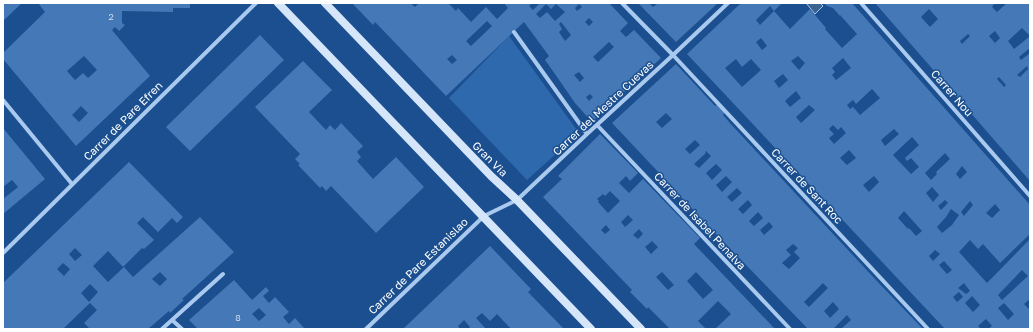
<svg xmlns="http://www.w3.org/2000/svg" width="1033" height="332" viewBox="0 0 1033 332" font-family="'Golos Text',sans-serif">
  <rect width="100%" height="100%" fill="#1b4f8f"/>
  <path fill="#2e69ad" d="M509,36L579,133L527,180L449,98Z"/>
  <path fill="#3c6290" stroke="#9cc4f0" d="M806,3H820L823,6L815,14Z"/>
  <path fill="#4478b7" fill-rule="evenodd" d="M3,3H22L3,21Z
    M38,3H190V8H173V12L122,11V23L125,25L119,31L115,27L112,30L150,76L76,146L3,59V53L45,12ZM84,56L97,70L88,78L83,73L75,80L67,71ZM81,106L88,113L79,122L72,115Z
    M352,3H410L415,7L419,3H448L456,11L458,8L471,22L486,7L497,19L508,8L504,3H532L529,6L533,10L540,3H609L628,23L620,31L626,37L634,30L661,58L592,122L575,103L555,74L545,60L549,56L524,22L446,96L378,25L375,22L373,25ZM546,4L551,9L556,4L565,12L555,21L547,12L540,18L536,14ZM579,4L582,7L577,11L575,8ZM589,18L593,22L589,26L585,22ZM487,21L492,26L471,46L466,41ZM561,22L571,35L565,41L559,32L562,29L559,24ZM609,42L614,47L598,62L593,57ZM452,55L457,60L452,64L447,59ZM579,72L584,78L580,82L574,75ZM590,94L593,97L589,101L586,97Z
    M638,3H649L653,7L657,4L656,3H718L676,42Z
    M741,3H782L774,11L770,6L756,20L760,25L774,11L790,29L810,9L826,28L825,29L842,48L857,34L840,15V16L833,8L827,6L824,3H852L1030,205V234L1000,263L983,244L978,249L970,240L959,252L987,283L1030,239V299L1024,304L1030,310V329H988L992,326L986,319L978,326L981,329H945L687,54ZM761,38L767,46L762,50L756,42ZM798,56L805,63L799,70L791,61ZM843,58L851,68L836,80L832,75L835,72L832,68ZM736,59L742,67L751,59L761,70L742,87L725,68ZM783,74L788,80L779,88L774,81ZM872,89L880,98L860,115L853,107L850,109L847,105L853,100L856,104ZM796,91L801,98L790,107L785,101ZM809,105L815,110L801,123L796,117ZM833,125L838,130L841,127L846,133L834,144L829,138L834,134L829,129ZM894,129L899,134L885,146L881,140ZM912,137L919,145L905,158L907,161L911,158L919,167L911,174L893,155ZM849,150L856,158L847,165L840,158ZM945,153L950,159L936,172L937,174L931,180L925,173ZM962,166L967,172L960,179L956,174ZM874,176L879,182L869,192L863,185ZM932,187L939,195L933,202L926,193ZM945,200L948,203L941,210L938,206ZM970,201L973,205L964,216L961,212ZM995,204L1000,210L992,218L986,213ZM951,209L959,215L952,225L942,233L937,227L946,217ZM904,211L922,231L916,236L909,228L908,229L898,218ZM935,250L940,254L933,261L929,256ZM944,261L952,270L947,274L939,265ZM1022,270L1028,276L1002,300L998,295ZM964,283L970,291L966,294L958,288ZM959,292L963,297L957,302L953,297ZM972,296L980,305L973,312L965,303ZM1004,303L1014,314L1008,320L998,308Z
    M875,3H963L964,4L965,3H995L992,7L997,12L1007,3H1030V48L1019,57L1021,60L1030,53V181ZM929,9L938,19L930,27L921,17ZM1022,28L1030,36L1014,49L1008,41ZM995,31L1000,38L995,43L989,36ZM968,34L970,36L962,44L960,41ZM1027,66L1028,69L1020,77L1017,75ZM999,77L1006,85L1004,87L997,79Z
    M260,35L284,60L190,151L166,127Z
    M303,61L332,90L309,112L326,130L330,125L335,130L341,123L363,146L357,152L361,157L357,161L373,179L396,157L424,187L376,233L331,186L326,191L322,186L320,188L298,165L300,164L295,159L300,154L255,107Z
    M676,64L715,106L718,104L725,112L723,115L729,122L875,279L923,329H841L851,320L847,315L833,329H808L715,233L680,196L679,197L659,177L661,175L612,123ZM666,113L672,119L662,128L656,122ZM695,140L700,145L690,154L685,149ZM706,151L711,156L699,168L694,164L706,153L705,152ZM716,164L722,170L712,180L706,173ZM726,176L732,182L722,192L716,185ZM737,188L742,193L732,202L727,197ZM748,200L752,205L743,214L738,209ZM758,212L763,218L754,226L749,221ZM769,222L773,227L764,235L760,230ZM793,244L798,248L794,252L800,258L789,269L782,263L791,255L786,250ZM823,283L828,288L809,307L804,302ZM833,302L839,309L830,318L824,311Z
    M3,128L45,179L3,214V199L18,187L12,180L3,187Z
    M600,134L638,173L630,181L626,176L619,183L629,193L643,179L700,238L694,244L775,329H715L731,314L718,301L698,321L706,329H670L648,307L647,309L630,292L632,290L543,197L562,179L558,176ZM610,191L620,201L608,213L598,202L599,201L597,199L603,194L605,196ZM628,215L633,220L625,227L621,222ZM606,225L610,230L605,234L601,230ZM639,229L643,234L638,239L633,235ZM652,241L658,247L651,254L645,247ZM662,272L674,285L668,290L656,277ZM696,272L713,290L703,299L687,281Z
    M129,162L183,217L177,223L172,218L158,232L143,217L137,223L154,240L144,249L142,248L123,267L108,251L93,266L108,282L124,267L133,277L200,217L234,252L182,299L184,300L170,313L169,311L148,329H90L84,323L97,310L90,303L63,329H3V283ZM75,248L82,255L75,261L69,254ZM63,263L70,269L64,276L57,269ZM160,272L167,279L160,286L152,279ZM90,284L98,292L89,302L81,293Z
    M490,246L531,289L528,292L564,329H511L497,314L490,321L482,313L476,318L486,329H468L470,327L464,320L458,326L460,329H403Z
    M234,280L252,300L266,287L269,291L263,296L269,303L275,297L289,312L283,317L289,324L295,318L305,329H198L189,320ZM259,308L266,315L259,321L252,314Z"/>
  <g fill="none" stroke-linecap="round" stroke-linejoin="round">
    <path stroke="#a9c9ee" stroke-width="4" d="M622,3L673,55L928,329
      M861,3L1030,196
      M514,32L587,134
      M3,100L72,184
      M597,125L790,329
      M3,253L256,3
      M172,320L182,329
      M162,329L223,274
      M366,329L484,216L517,200L587,134L673,55L728,3"/>
    <path stroke="#d6e6fa" stroke-width="8" d="M278,3L591,329
      M325,3L491,176L517,200L641,329"/>
  </g>
  <g text-anchor="middle" stroke-width="3" stroke-linejoin="round" paint-order="stroke">
    <g font-size="9" fill="#d0dded">
      <text x="111" y="20">2</text>
      <text x="238" y="321">8</text>
    </g>
    <g font-size="11" fill="#fff" stroke="#1b4f8f">
      <text transform="translate(952 93) rotate(49)" y="4">Carrer Nou</text>
      <text transform="translate(603 108) rotate(-43)" y="4">Carrer del Mestre Cuevas</text>
      <text transform="translate(123 121) rotate(-45)" y="4">Carrer de Pare Efren</text>
      <text transform="translate(490 159) rotate(45)" y="4">Gran Via</text>
      <text transform="translate(807 186) rotate(47)" y="4">Carrer de Sant Roc</text>
      <text transform="translate(700 221) rotate(47)" y="4">Carrer de Isabel Penalva</text>
      <text transform="translate(418 266) rotate(-44)" y="4">Carrer de Pare Estanislao</text>
    </g>
  </g>
  <rect width="1033" height="332" fill="none" stroke="#ffffff" stroke-width="8"/>
</svg>
